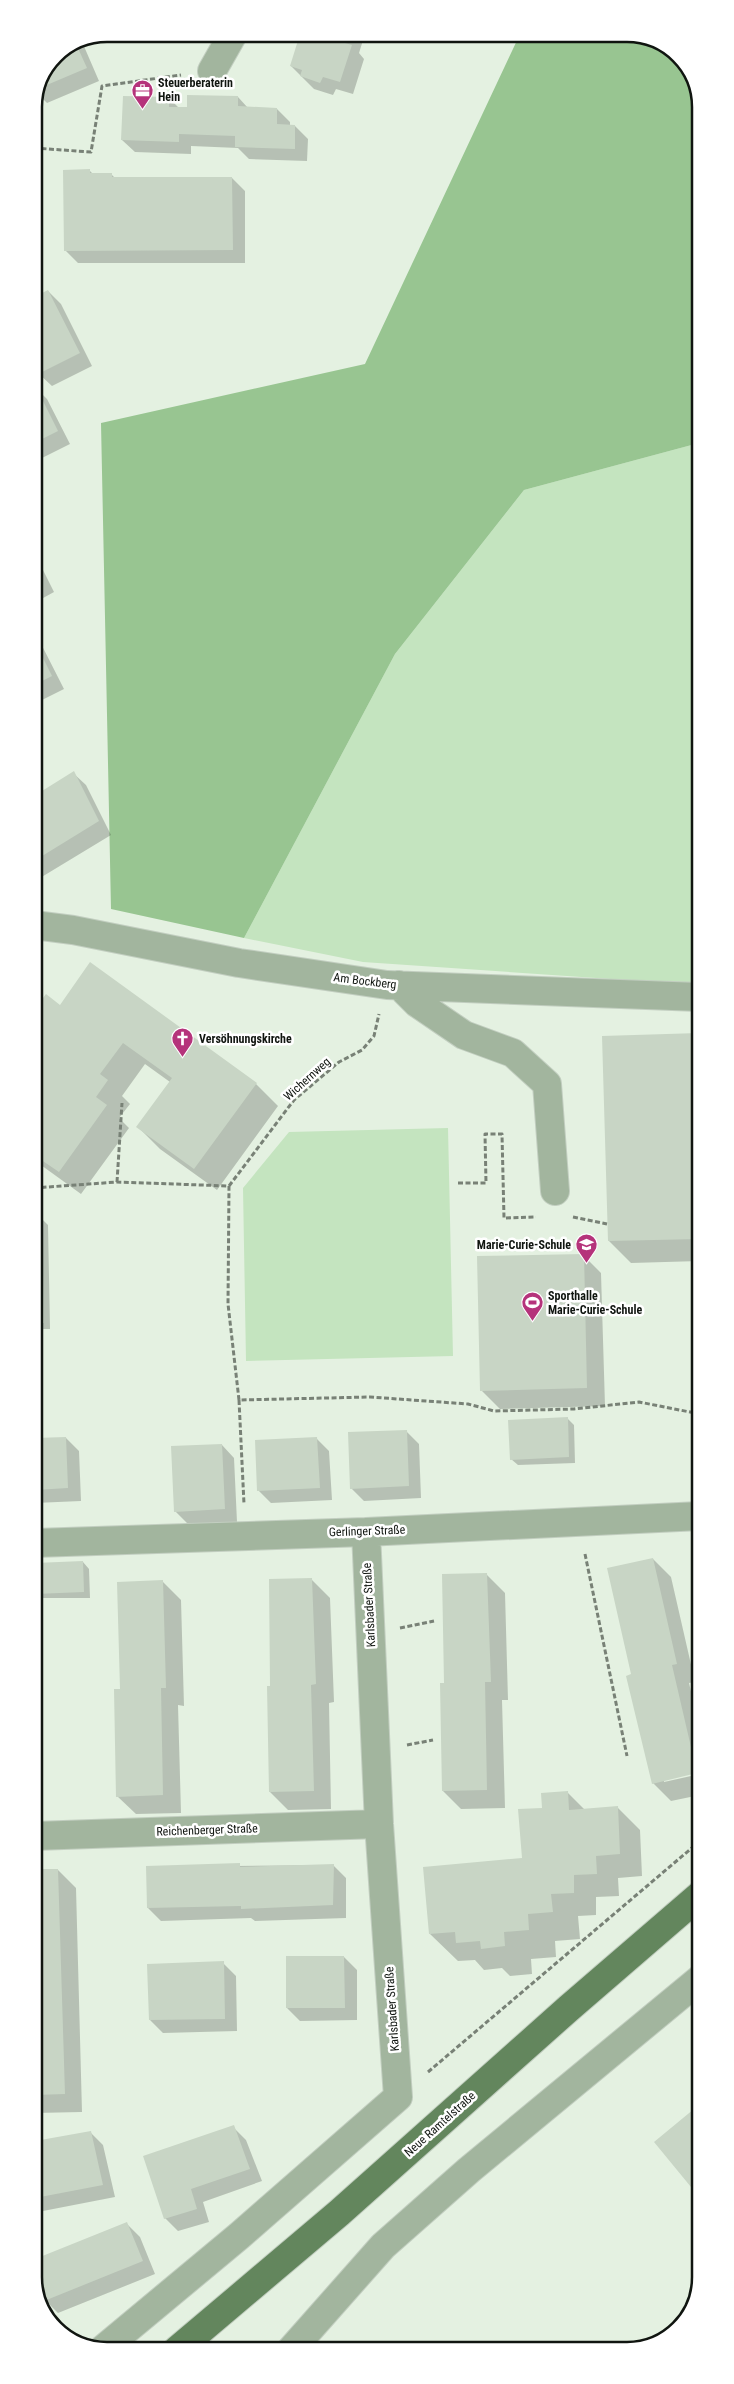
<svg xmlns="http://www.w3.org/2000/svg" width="734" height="2384" viewBox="0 0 734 2384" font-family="'Roboto Condensed',sans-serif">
  <rect width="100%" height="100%" fill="#e4f1e1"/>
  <path fill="#c4e4bf" d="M699,443V985L363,962L244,938L395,654L524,490Z
    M448,1128L453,1356L246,1361L243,1188L289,1132Z"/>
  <path fill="#98c591" d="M520,34H636L675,52L699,93V443L524,490L395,654L244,938L111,909L101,423L365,364Z"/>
  <path fill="#0003" d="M302,34H365L359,53L364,59L353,94L336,89L333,95L314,89L291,66Z
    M83,44L99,81L47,103L39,95L56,55Z
    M238,97L248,108L277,109L290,122V126H295L308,139L307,161L249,159L238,148L191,146V154L135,152L122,140L169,98L179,108H188Z
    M89,170L93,174H111L115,178H232L245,191V263H78L65,250Z
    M48,291L61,304L92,366L52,386L39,374L34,364V298Z
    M34,386L47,399L70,444L34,462Z
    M34,552L54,592L34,603Z
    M34,630L64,689L34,704Z
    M73,773L86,785L111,835L40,878L34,872V789L37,795Z
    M60,1006L256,1084L278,1106L217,1190L160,1149L138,1127L170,1082L145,1064L122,1096L130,1104L119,1118L129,1128L81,1194L34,1160V1012Z
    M699,1035L700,1261L631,1263L609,1241L604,1037Z
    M35,1219H42L48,1225L50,1329H35Z
    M583,1255L601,1273L605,1406L500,1409L482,1391Z
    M567,1418L574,1425L575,1463L518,1465L511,1459Z
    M406,1431L419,1444L421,1498L364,1501L351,1488Z
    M66,1438L79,1451L81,1501L35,1503V1440Z
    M317,1439L329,1451L332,1500L271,1503L258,1490Z
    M222,1445L234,1458L237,1522L188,1524L175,1511Z
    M653,1559L671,1577L695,1682L689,1683L700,1729V1771L664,1779V1782L700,1774V1795L671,1801L653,1783L633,1675Z
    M83,1562L89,1569L90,1598H35V1564Z
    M487,1575L505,1593L508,1700H502L505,1808L461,1809L443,1791L445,1684Z
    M311,1579L330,1598L334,1702L329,1703L331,1809L288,1810L270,1792L272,1687Z
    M162,1581L181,1600L184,1706L178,1705L181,1813L136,1814L117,1796L121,1691Z
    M567,1792L585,1810L618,1808L640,1830L642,1876L618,1878L619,1896L596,1897V1915L578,1916L580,1939L555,1941L556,1957L531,1959L532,1974L510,1976L502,1968L484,1970L475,1960L458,1961L430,1934L525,1859L543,1809Z
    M333,1865L346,1878V1918L255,1921L251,1918L161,1921L148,1908L147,1867Z
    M58,1870L76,1888L82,2112L35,2113V1871Z
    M344,1957L357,1970V2020L300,2021L287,2008Z
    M223,1963L236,1976L237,2031L163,2033L150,2020Z
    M700,2106V2196L656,2143Z
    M233,2127L246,2140L262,2181L203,2202L209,2222L178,2231L165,2218Z
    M90,2132L103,2145L115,2197L43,2211L35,2204V2142Z
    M127,2224L140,2237L155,2274L58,2313L45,2300Z"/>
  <path fill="#c8d5c5" d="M300,34H348L345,43L352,45L340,82L323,77L320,83L300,76L302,70L290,66Z
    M77,46L87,68L42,87L56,55Z
    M187,95L238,96V106L277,108V124L295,125V149L235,147V136L179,134V142L121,140L123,96L169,97V107H187Z
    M90,169V173H112V177H232L233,250L64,251L63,170Z
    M48,290L80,353L38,374L34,367V297Z
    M34,383L58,431L34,443Z
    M34,563L42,579L34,584Z
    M34,640L52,676L34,685Z
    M74,771L99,821L34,861V796Z
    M90,962L257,1083L194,1169L136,1127L172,1078L123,1043L100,1074L108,1080L96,1097L107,1105L59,1172L34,1155V1010L46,994L60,1005Z
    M699,1033L700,1239L608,1241L602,1036Z
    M35,1218H42L44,1323H35Z
    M584,1254L587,1388L480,1391L477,1256Z
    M568,1417L569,1457L510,1460L508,1420Z
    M407,1430L409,1486L350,1489L348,1432Z
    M66,1437L68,1488L35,1490V1438Z
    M317,1437L320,1488L257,1491L255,1440Z
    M222,1444L225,1509L174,1512L171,1446Z
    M653,1558L677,1664L672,1665L697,1773L652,1784L626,1676L631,1674L607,1568Z
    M83,1561L84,1592L35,1594V1563Z
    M487,1573L491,1682H485L487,1790L442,1791L440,1683H444L442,1574Z
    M312,1578L316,1684L311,1685L314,1791L269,1792L267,1686H270L269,1579Z
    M163,1580L166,1688H161L163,1795L116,1797L114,1689H120L117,1582Z
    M568,1791L569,1810L618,1806L620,1854L596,1856L597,1874L574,1875V1893L551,1894L553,1912L528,1914L529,1930L504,1932L505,1946L481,1949L480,1941L456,1943L455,1932L429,1934L423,1867L522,1858L518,1809L542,1808L541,1793Z
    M240,1863V1867L334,1864L333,1905L241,1909V1906L147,1908L146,1866Z
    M35,1869H58L65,2094L35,2095Z
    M286,1956H344L345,2008H286Z
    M224,1961L225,2019L149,2020L147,1964Z
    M700,2104V2198L654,2142Z
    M234,2125L250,2169L191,2189L197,2209L164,2219L143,2156Z
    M91,2131L103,2185L35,2198V2141Z
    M127,2222L143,2261L44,2301L35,2280V2259Z"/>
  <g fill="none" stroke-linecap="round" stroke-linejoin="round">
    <defs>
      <path id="minor" d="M212,71L233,34
        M34,925L73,930L239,963L387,985L699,997
        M399,985L417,1003L464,1035L513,1053L547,1084L555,1191
        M35,1543L366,1532L700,1516
        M35,1836L379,1824
        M102,2350L239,2236L398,2097L379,1824L366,1532
        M291,2350L383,2246L469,2170L700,1979"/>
      <path id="major" d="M177,2350L339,2213L569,2008L700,1895"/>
    </defs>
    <use href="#minor" stroke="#c2cec0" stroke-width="30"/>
    <use href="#major" stroke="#c2cec0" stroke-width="30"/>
    <path stroke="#788176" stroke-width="3" stroke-dasharray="5 2.5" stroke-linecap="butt" d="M34,148L91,152L102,86L181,75
      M117,1182L122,1103
      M458,1183H486L485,1134H502L504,1218L536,1217
      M229,1186L294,1100L339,1062L362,1050L374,1036L379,1014
      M34,1188L117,1182L229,1186L228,1304L239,1400L370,1397L468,1404L494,1411L574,1409L639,1402L700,1414
      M573,1217L607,1224
      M239,1400L244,1504
      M585,1554L627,1756
      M400,1628L434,1621
      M407,1745L433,1740
      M428,2072L700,1841"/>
    <use href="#minor" stroke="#a2b59e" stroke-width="28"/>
    <use href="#major" stroke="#63865d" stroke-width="28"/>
  </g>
  <defs>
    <symbol id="office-pin" viewBox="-11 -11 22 30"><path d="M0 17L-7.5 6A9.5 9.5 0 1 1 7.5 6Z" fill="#b5337b" stroke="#fff"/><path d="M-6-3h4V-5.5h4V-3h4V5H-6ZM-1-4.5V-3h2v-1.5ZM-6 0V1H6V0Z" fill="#fff"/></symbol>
    <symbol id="church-pin" viewBox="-11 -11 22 30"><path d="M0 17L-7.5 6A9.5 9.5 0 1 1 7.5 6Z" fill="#b5337b" stroke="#fff"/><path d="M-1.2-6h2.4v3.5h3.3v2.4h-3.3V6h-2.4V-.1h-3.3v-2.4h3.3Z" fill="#fff"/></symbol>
    <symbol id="school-pin" viewBox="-11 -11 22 30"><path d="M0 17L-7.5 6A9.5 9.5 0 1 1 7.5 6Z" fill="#b5337b" stroke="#fff"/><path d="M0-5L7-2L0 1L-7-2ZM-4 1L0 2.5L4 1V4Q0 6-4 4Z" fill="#fff"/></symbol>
    <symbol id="stadium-pin" viewBox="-11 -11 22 30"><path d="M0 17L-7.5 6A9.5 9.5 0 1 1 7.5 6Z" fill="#b5337b" stroke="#fff"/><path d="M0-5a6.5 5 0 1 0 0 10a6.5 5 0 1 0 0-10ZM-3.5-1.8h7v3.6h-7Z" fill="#fff"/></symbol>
  </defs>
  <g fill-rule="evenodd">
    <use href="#office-pin" x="130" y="78" width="25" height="34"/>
    <use href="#church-pin" x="170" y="1026" width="25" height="34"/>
    <use href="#school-pin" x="574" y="1232" width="25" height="34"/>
    <use href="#stadium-pin" x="520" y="1290" width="25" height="34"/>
  </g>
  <g text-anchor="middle" stroke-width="5" stroke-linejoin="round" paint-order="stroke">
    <g font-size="12" font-weight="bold" fill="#101510" stroke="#fff" text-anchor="start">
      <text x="158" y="87">Steuerberaterin<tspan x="158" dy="14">Hein</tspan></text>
      <text x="199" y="1043">Versöhnungskirche</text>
      <text x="571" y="1249" text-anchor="end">Marie-Curie-Schule</text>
      <text x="548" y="1300">Sporthalle<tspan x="548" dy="14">Marie-Curie-Schule</tspan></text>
    </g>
    <g font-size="12" fill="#101510" stroke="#fff">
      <text transform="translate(365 981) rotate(7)" y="4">Am Bockberg</text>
      <text transform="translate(307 1079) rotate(-42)" y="4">Wichernweg</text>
      <text transform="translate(367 1531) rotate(-2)" y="4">Gerlinger Straße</text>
      <text transform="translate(369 1605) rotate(-93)" y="4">Karlsbader Straße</text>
      <text transform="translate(207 1830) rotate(-2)" y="4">Reichenberger Straße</text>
      <text transform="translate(392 2009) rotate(-94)" y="4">Karlsbader Straße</text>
      <text transform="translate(440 2124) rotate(-42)" y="4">Neue Ramtelstraße</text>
    </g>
  </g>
  <path d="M0 0H734V2384H0ZM107 42H627A65 65 0 0 1 692 107V2277A65 65 0 0 1 627 2342H107A65 65 0 0 1 42 2277V107A65 65 0 0 1 107 42Z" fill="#fff" fill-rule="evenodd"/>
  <path fill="none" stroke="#101510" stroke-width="2.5" d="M107 42H627A65 65 0 0 1 692 107V2277A65 65 0 0 1 627 2342H107A65 65 0 0 1 42 2277V107A65 65 0 0 1 107 42Z"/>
</svg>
